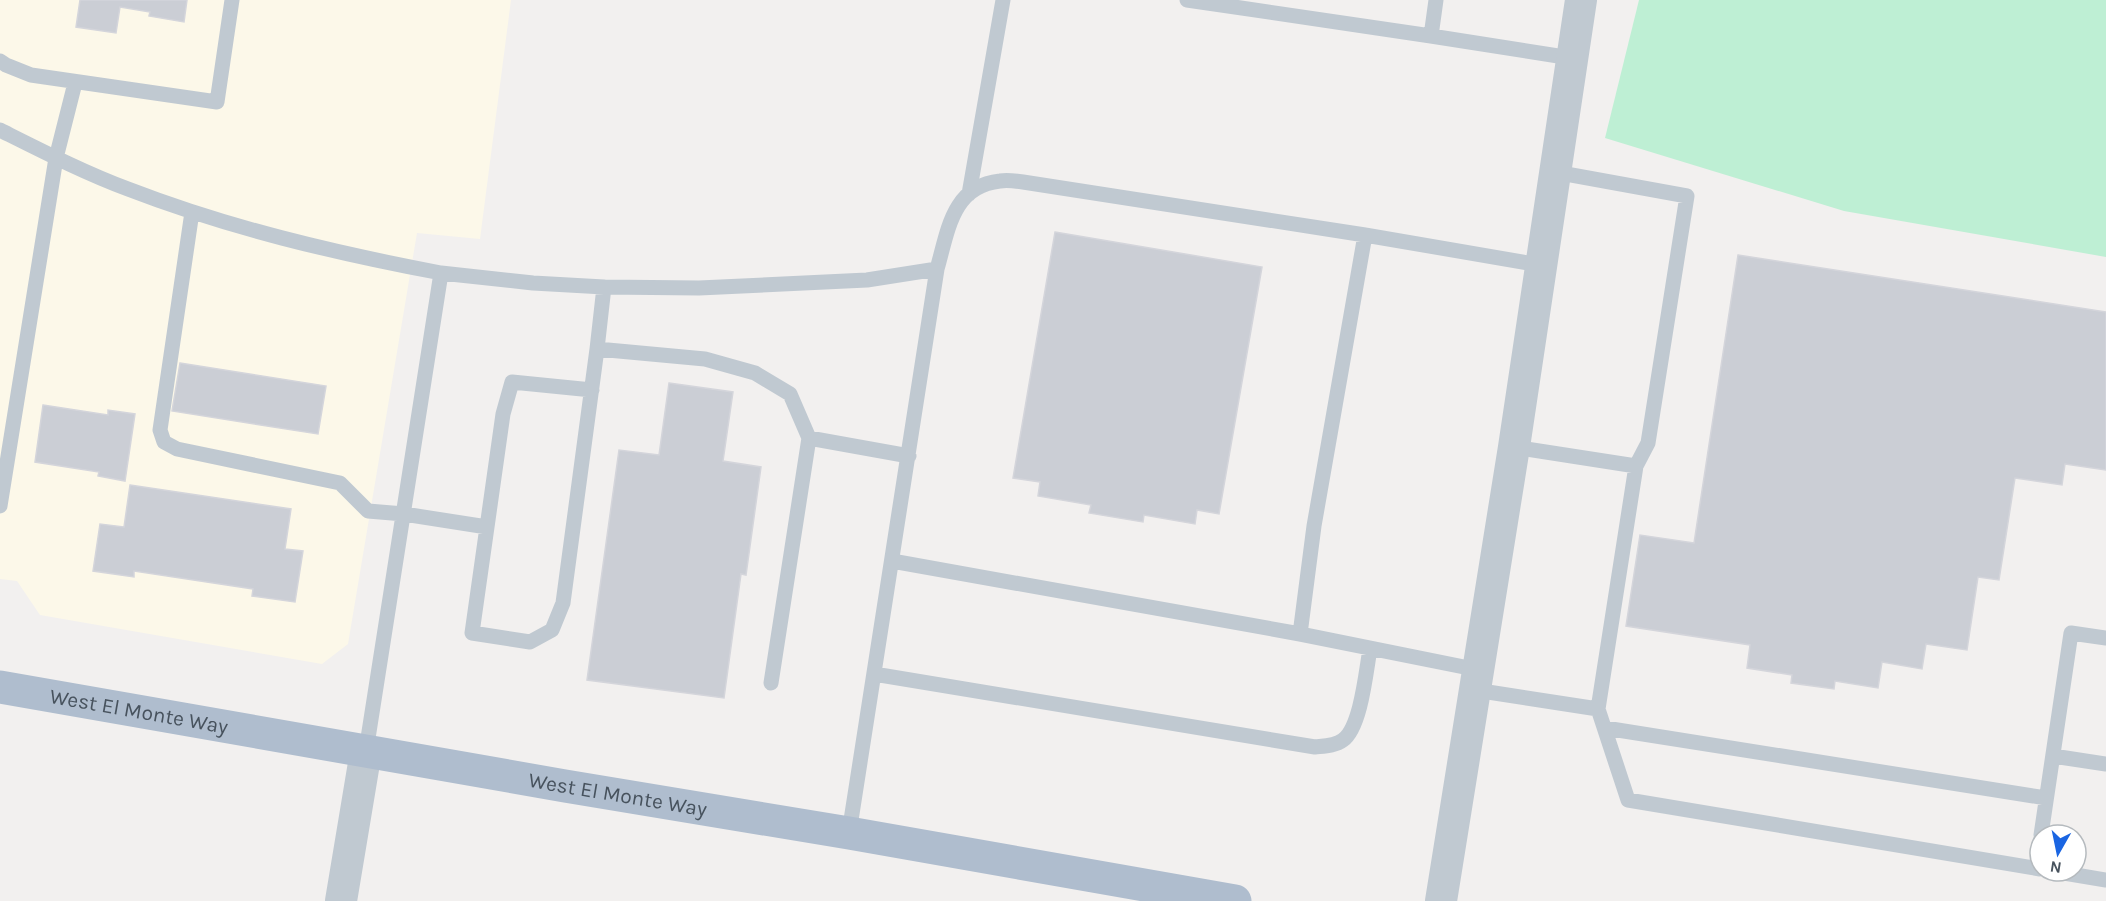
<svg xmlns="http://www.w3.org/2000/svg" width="2106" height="901" viewBox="0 0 2106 901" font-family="Karla,sans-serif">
  <rect width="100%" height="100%" fill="#f2f0ef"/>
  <path fill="#fcf8e9" d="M0,0H511L480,239L417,233L348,644L322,664L40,615L17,581L0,579Z"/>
  <path fill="#beefd4" d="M1639,0H2106V257L1844,211L1605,138Z"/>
  <path fill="#cbced5" stroke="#d4d5db" stroke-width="1.5" d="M80,0H187L184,22L149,16L150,12L120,7L116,33L76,27Z
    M1055,232L1262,267L1219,514L1197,510L1195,524L1144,515L1143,522L1089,513L1091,505L1038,496L1040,482L1013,478Z
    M1738,255L2106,312V470L2065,464L2062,485L2015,478L1999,580L1978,577L1967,650L1926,644L1922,669L1882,662L1878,688L1835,681L1834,689L1791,683L1792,675L1747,668L1750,645L1626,626L1640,535L1694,543Z
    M180,363L326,386L318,434L172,411Z
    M669,383L733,392L723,461L761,467L746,575L741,574L724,698L587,680L619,450L659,455Z
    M43,405L108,415V410L135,414L125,481L98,476L99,472L35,462Z
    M130,485L291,509L285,549L303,551L295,602L252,596L253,589L134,571V577L93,571L100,524L124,527Z"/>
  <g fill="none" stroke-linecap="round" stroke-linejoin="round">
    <path stroke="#c0c9d1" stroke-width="15" d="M1187,0L1431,36
      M1436,0L1431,36L1571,58
      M0,61L6,65L31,75L217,102L232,0
      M0,130C42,151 85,173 128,189C229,228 335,253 441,273L366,751
      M969,194L1003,0
      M192,212L160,430L164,442L177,449L340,483L368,511L404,514L487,527
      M441,273L533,283L604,287L699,288L867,280L937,269C948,231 952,186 1000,181C1007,180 1016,181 1023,182L1365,235L1540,265
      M604,287L597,349L705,359L755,373L790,394L809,438
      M592,390L512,382L503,414L472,633L530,642L552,630L563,603L597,349
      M1514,447L1636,466
      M0,506L56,158L75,83
      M892,561L1300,634L1479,670
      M1300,634L1314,526L1365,235
      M874,674L1315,747C1324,746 1335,746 1343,740C1361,727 1366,671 1370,649
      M771,683L809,438L909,456
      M1475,690L1598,709L1636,466L1648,443L1687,196L1555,172
      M1598,709L1628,800L2040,869
      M1605,728L2046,798
      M2053,756L2106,764
      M849,833L937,269
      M2041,835L2071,633L2106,638
      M2036,868L2040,841
      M2052,871L2106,880"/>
    <path stroke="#c0c9d1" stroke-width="32" d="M341,901L366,751
      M1441,901L1514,447L1581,0"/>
    <path stroke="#afbdce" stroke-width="33" id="s1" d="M0,687L565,786L849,833L1235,901"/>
  </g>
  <g text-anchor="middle" stroke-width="5" stroke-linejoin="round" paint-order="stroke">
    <g font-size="21" fill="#47525d" stroke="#fff">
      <text dy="7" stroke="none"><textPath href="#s1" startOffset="141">West El Monte Way</textPath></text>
      <text dy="7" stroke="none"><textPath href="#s1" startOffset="627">West El Monte Way</textPath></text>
    </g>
  </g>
  <g transform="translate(2058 853) rotate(189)"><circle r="28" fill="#ffffff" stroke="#b5babe" stroke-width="1.5"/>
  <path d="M0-4.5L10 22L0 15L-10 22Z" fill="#1a65e2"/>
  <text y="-9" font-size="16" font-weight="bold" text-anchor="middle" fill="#47525d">N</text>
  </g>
</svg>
